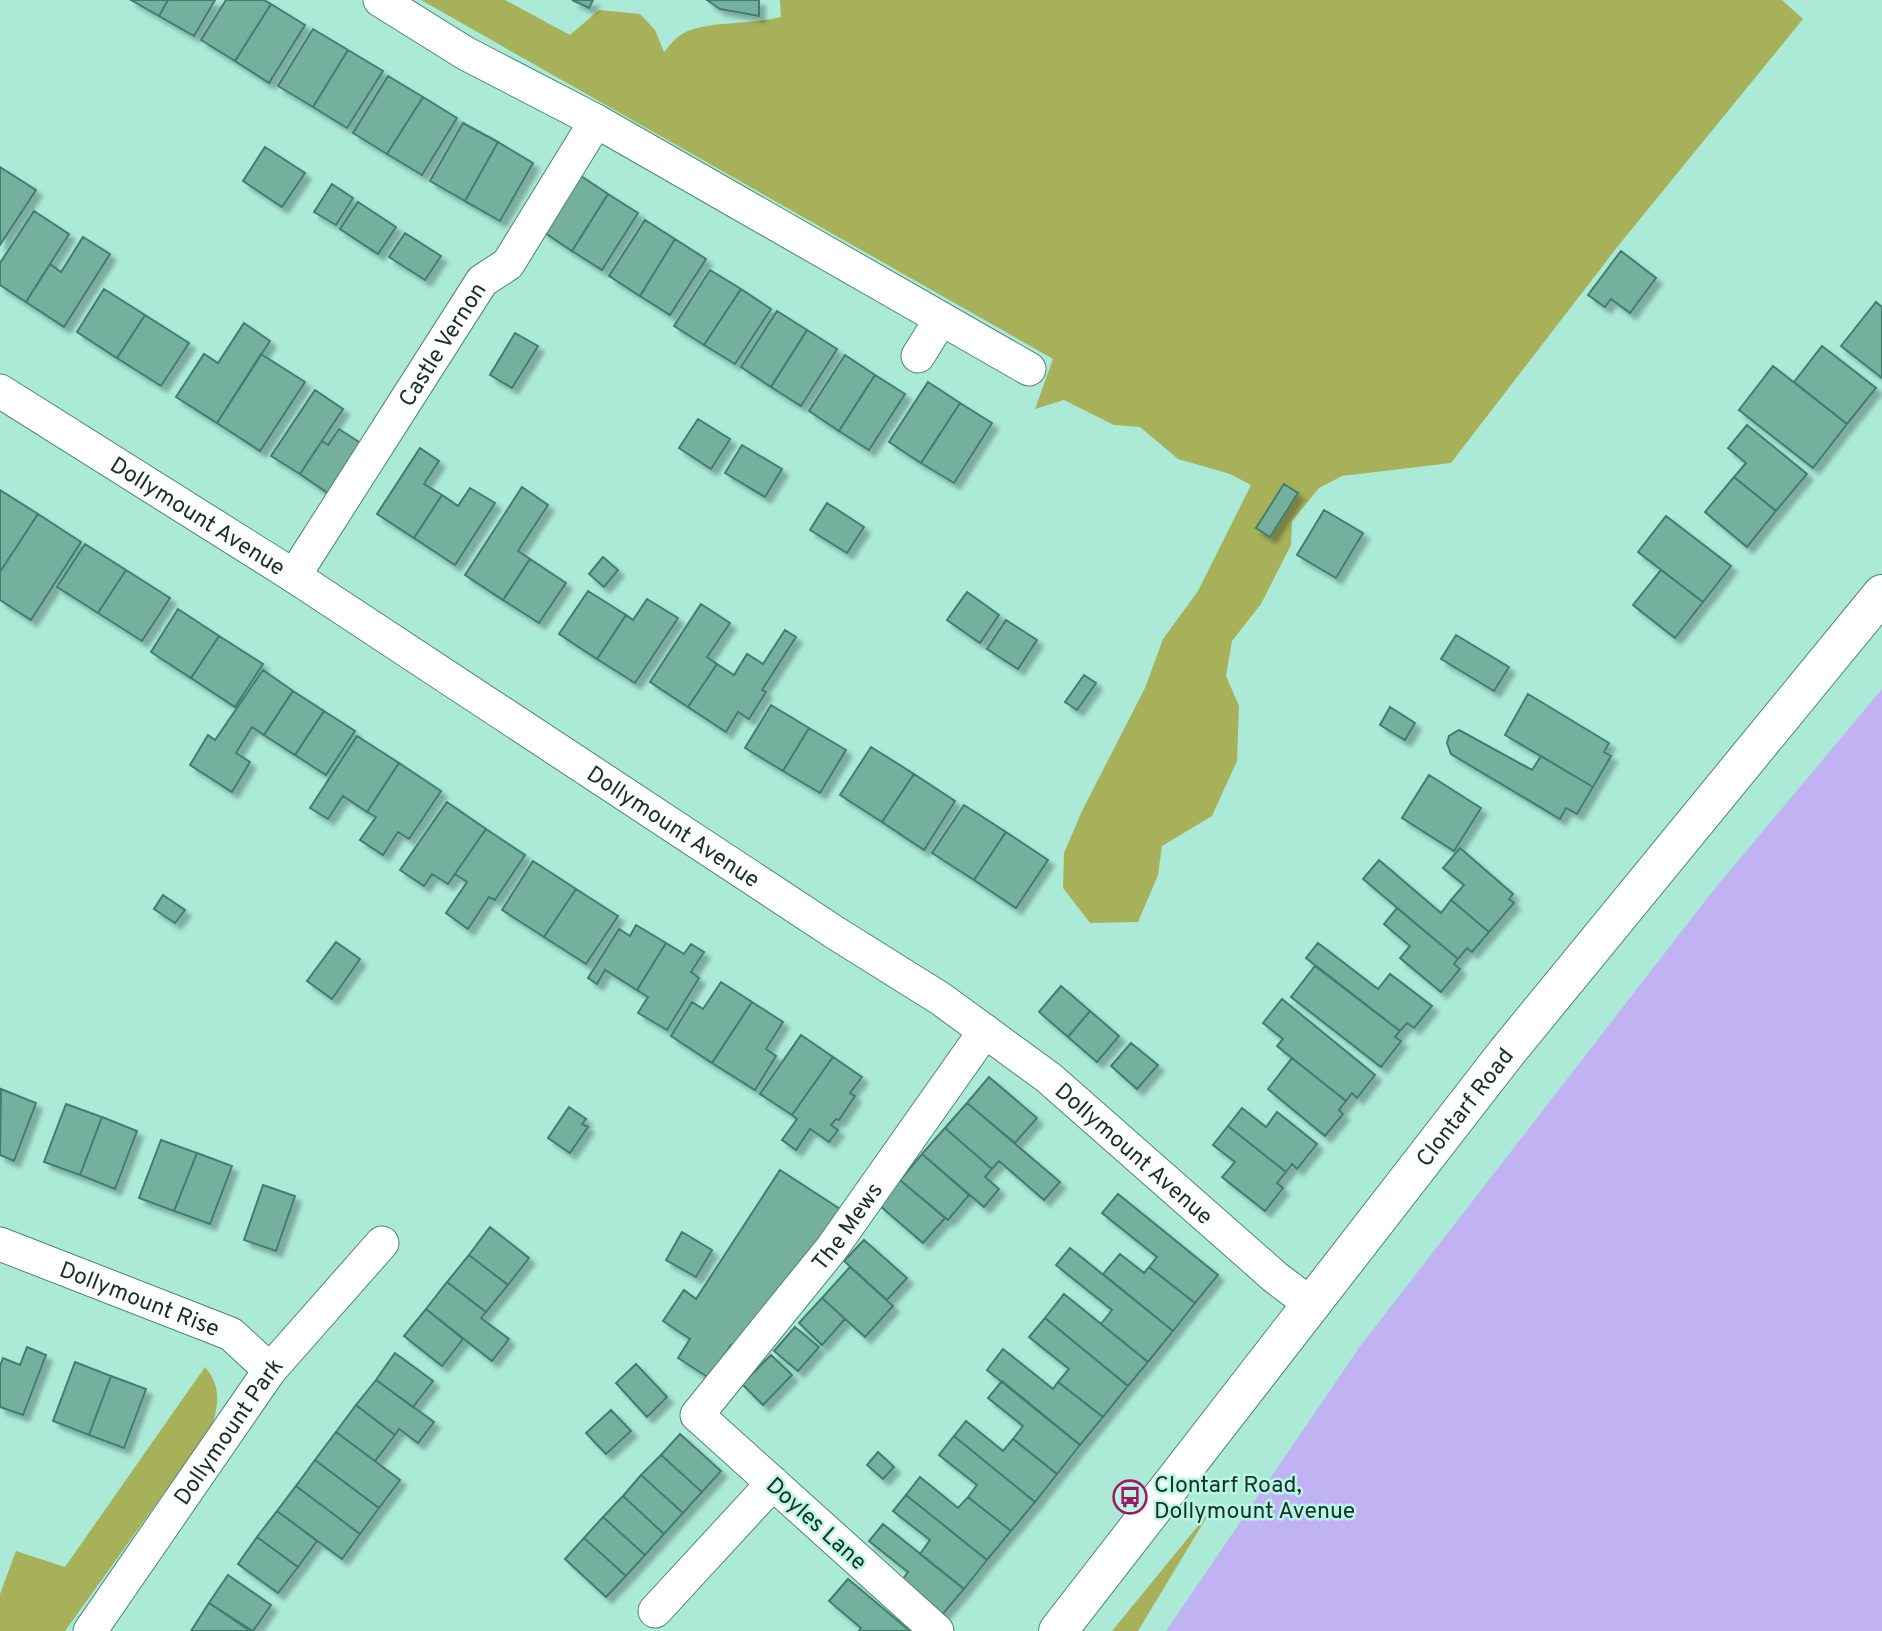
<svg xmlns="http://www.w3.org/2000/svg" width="1882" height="1631" viewBox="0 0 1882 1631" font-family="Overpass,sans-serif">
  <defs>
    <filter id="shadow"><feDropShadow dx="6" dy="6" stdDeviation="2" flood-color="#0004"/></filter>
  </defs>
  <rect width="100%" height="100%" fill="#acead8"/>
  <path fill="#a7b159" d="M421,0H505L570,35L599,10L640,14L655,30L664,52C669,47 673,40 679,36C700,20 753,25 781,17L780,0H1782L1803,19L1618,246L1451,463L1342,476L1319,488L1292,521L1291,545L1261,604L1232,641L1226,676L1239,706L1237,761L1212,816L1162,846L1158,875L1138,922L1090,923L1063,888L1064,853L1082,811L1145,688L1163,639L1198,591L1251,485L1230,474L1178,459L1140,427L1114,425L1064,400L1035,409L1053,359Z
    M205,1367C221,1386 219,1403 212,1426L65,1631H0V1594L16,1551L65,1567Z
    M1211,1510L1138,1631H1112Z"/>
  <path fill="#c1b2f4" d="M1882,689V1631H1166L1361,1345L1712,892Z"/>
  <path fill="#74b09f" stroke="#427e6e" stroke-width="2" filter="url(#shadow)" d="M131,0H168L159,16Z
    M168,0H215L194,36L159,16Z
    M226,0H264L271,4L235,61L201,40Z
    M572,0H593L589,8Z
    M707,0H759V16L720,9Z
    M271,4L305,25L269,83L235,61Z
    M313,29L348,50L313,107L278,86Z
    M348,50L383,71L347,128L313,107Z
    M388,76L423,97L387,154L353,133Z
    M423,97L457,118L422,175L387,154Z
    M463,123L498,142L465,201L430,181Z
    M498,142L533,163L500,221L465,201Z
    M265,147L305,173L282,207L243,181Z
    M0,167L36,190L0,245Z
    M578,174L608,194L572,251L542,231Z
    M332,184L353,198L336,225L314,212Z
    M608,194L638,213L602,270L572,251Z
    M358,202L396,227L378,254L340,229Z
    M34,211L69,234L26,302L0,285V263Z
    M645,220L675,239L640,296L609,276Z
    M405,233L441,256L425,280L389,257Z
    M83,237L110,254L64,327L26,302L50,264L61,272Z
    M675,239L706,259L670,315L640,296Z
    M1621,251L1656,278L1630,313L1611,299L1605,307L1588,295Z
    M710,270L741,289L704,345L674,326Z
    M104,289L145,315L117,358L77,332Z
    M741,289L771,309L735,364L704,345Z
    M1876,302L1882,307V378L1841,346Z
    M777,311L807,330L771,387L741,367Z
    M145,315L189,343L161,386L117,358Z
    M244,323L270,341L217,423L176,397L204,354L218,363Z
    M807,330L837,349L801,406L771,387Z
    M515,333L538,346L512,388L490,375Z
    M1822,346L1876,388L1847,424L1794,382Z
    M261,354L305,382L260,451L217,423Z
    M845,355L875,375L839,431L809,411Z
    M1773,366L1847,424L1813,468L1739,410Z
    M875,375L905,394L869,450L839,431Z
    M928,382L960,403L921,463L889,442Z
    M315,390L343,409L300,474L271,456Z
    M960,403L992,423L954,483L921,463Z
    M698,419L730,439L711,469L679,448Z
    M1747,425L1807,474L1776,511L1734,477L1746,463L1728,448Z
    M339,429L362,444L329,494L300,474L322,441L328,445Z
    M742,445L782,469L765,497L725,473Z
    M420,448L439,461L424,484L442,495L414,538L377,514Z
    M1734,477L1776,511L1747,547L1705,512Z
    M1284,484L1298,493L1270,537L1256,528Z
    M522,487L548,505L518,551L530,559L503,600L465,575Z
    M470,488L495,503L455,565L414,538L442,495L458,506Z
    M0,490L38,514L0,572Z
    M827,503L864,527L847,553L810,530Z
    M1324,510L1363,533L1336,578L1297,555Z
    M38,514L81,542L31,620L0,600V572Z
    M1666,516L1731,566L1703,602L1638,552Z
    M85,544L126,570L98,613L57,587Z
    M603,557L618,570L604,587L589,574Z
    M530,559L566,583L539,623L503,600Z
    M126,570L170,598L142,641L98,613Z
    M1661,570L1703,602L1675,638L1633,605Z
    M588,591L626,615L597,659L559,634Z
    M967,592L999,615L980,643L947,620Z
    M647,599L678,618L635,683L597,659L626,615L633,620Z
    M701,604L730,623L707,657L717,664L688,707L650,682Z
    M178,609L219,636L191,678L151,652Z
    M1006,620L1037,640L1018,669L987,649Z
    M785,630L796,637L762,690L766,692L749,719L738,712L726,732L688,707L717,664L734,675L747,654L763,664Z
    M1456,635L1509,667L1494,691L1441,659Z
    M219,636L263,664L235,707L191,678Z
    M263,670L293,691L264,735L252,727L236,753L250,762L232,792L190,765L208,735L215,740Z
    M1084,675L1096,683L1077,710L1065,702Z
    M293,691L324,711L295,755L264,735Z
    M1528,694L1609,743L1604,752L1611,756L1593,787L1505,735Z
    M771,705L809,728L783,771L745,748Z
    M1390,707L1415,723L1405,740L1380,725Z
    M324,711L355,731L326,775L295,755Z
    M809,728L846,750L820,793L783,771Z
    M1459,730L1532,770L1541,756L1593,787L1577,814L1566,808L1560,819L1451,754L1447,743L1449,736Z
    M357,736L399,763L367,812L343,796L328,819L310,808Z
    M871,747L914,774L882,822L840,795Z
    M399,763L441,791L409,839L398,832L383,855L360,840L376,817L367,812Z
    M914,774L955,801L924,850L882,822Z
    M1429,775L1481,808L1454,851L1402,818Z
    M447,802L486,829L448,884L432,874L424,886L400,870Z
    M964,805L1006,832L974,880L932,853Z
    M486,829L525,855L495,900L489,897L468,929L446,913L467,882L455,874Z
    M1006,832L1048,860L1016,908L974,880Z
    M1460,848L1513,894L1509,899L1514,903L1489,932L1451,900L1464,885L1443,868Z
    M1379,860L1441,913L1451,900L1489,932L1472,952L1467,948L1458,959L1363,879Z
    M533,861L576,889L544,937L502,910Z
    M576,889L618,916L586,964L544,937Z
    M163,895L185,910L175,923L154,909Z
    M1397,908L1458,959L1454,964L1460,969L1441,992L1400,958L1410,946L1384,924Z
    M636,925L666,943L637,990L605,970L597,984L588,978L619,929L630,936Z
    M336,942L360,959L332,999L307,981Z
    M666,943L684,954L691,944L704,952L691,972L699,978L667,1030L638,1013L648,997L637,990Z
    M1318,943L1378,989L1390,974L1432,1006L1414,1028L1407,1023L1400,1031L1306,958Z
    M1315,966L1400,1031L1395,1037L1401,1041L1381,1067L1291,997Z
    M721,982L752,1002L712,1063L671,1036L692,1002L703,1009Z
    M1061,986L1090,1011L1068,1037L1039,1012Z
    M1282,999L1375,1075L1357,1098L1352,1093L1346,1101L1277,1046L1283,1039L1263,1023Z
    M752,1002L783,1022L766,1049L776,1056L755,1090L712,1063Z
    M1090,1011L1119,1036L1097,1062L1068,1037Z
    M801,1035L833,1057L792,1115L760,1094Z
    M1131,1043L1158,1065L1137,1089L1111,1066Z
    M833,1057L862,1077L850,1093L855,1096L839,1120L836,1119L831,1125L838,1130L829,1142L810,1129L796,1150L782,1140L797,1119L792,1115Z
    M1292,1058L1346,1101L1339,1110L1343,1114L1325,1136L1268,1089Z
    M989,1077L1037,1118L1015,1143L967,1103Z
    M1,1089L36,1103L14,1161L0,1155Z
    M967,1103L1060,1182L1044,1200L999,1161L992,1169L945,1128Z
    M66,1104L102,1117L80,1175L44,1162Z
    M569,1107L586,1119L582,1124L588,1127L570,1153L548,1138Z
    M1242,1108L1266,1127L1277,1112L1317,1144L1297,1169L1292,1164L1286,1172L1228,1126Z
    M102,1117L137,1131L115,1189L80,1175Z
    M1228,1126L1286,1172L1277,1183L1283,1188L1265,1211L1222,1177L1235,1162L1213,1145Z
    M945,1128L992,1169L985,1177L999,1189L984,1207L922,1154Z
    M161,1140L197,1153L174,1211L139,1198Z
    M197,1153L232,1166L210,1224L174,1211Z
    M922,1154L969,1195L948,1220L900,1180Z
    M780,1170L840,1209L741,1351L731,1345L709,1378L678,1358L690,1339L663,1321L684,1290L696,1299Z
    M900,1180L945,1218L923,1243L879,1205Z
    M263,1185L295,1196L276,1251L244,1240Z
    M1118,1194L1218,1275L1195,1303L1149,1267L1157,1257L1102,1213Z
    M490,1227L529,1258L508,1285L469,1255Z
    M682,1232L712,1250L696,1277L666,1260Z
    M864,1240L907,1278L887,1300L844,1261Z
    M1070,1248L1173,1331L1148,1362L1101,1324L1112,1310L1056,1265Z
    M1120,1254L1144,1273L1149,1267L1195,1303L1173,1331L1103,1274Z
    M469,1255L508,1285L486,1312L447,1282Z
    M850,1267L893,1306L865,1337L822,1298Z
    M447,1282L486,1312L481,1318L509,1339L492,1361L426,1309Z
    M1064,1294L1148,1362L1128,1386L1045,1318Z
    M822,1298L845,1319L822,1345L799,1323Z
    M426,1309L463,1339L442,1366L404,1336Z
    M1045,1318L1128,1386L1103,1417L1058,1382L1069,1369L1029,1337Z
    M795,1327L819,1347L798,1371L774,1351Z
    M27,1347L46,1355L23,1415L0,1407V1366L3,1358L20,1365Z
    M1003,1349L1053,1389L1058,1382L1103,1417L1080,1445L987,1370Z
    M395,1353L433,1381L413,1407L376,1380Z
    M771,1355L792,1375L763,1405L742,1384Z
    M75,1362L111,1376L89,1435L53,1421Z
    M636,1364L667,1397L647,1417L616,1383Z
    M111,1376L146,1389L124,1448L89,1435Z
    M376,1380L434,1422L418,1443L399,1429L395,1435L356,1405Z
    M1002,1381L1080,1445L1057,1474L1013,1439L1023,1426L988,1398Z
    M356,1405L395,1435L375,1461L336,1432Z
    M611,1410L631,1431L606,1454L586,1433Z
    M966,1421L1003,1451L1013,1439L1057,1474L1035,1502L954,1436Z
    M336,1432L400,1480L379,1508L315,1460Z
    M680,1434L721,1471L702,1492L661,1455Z
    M954,1436L1035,1502L1011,1531L968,1497L977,1485L939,1455Z
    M878,1452L894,1467L883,1479L867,1465Z
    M661,1455L702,1492L683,1513L641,1475Z
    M315,1460L379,1508L360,1534L296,1486Z
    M641,1475L683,1513L664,1534L623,1496Z
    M920,1477L958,1508L968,1497L1011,1531L987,1560L906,1495Z
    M296,1486L360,1534L342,1559L277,1511Z
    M906,1495L987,1560L964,1589L920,1554L930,1540L893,1511Z
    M623,1496L664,1534L645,1555L603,1517Z
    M277,1511L317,1541L298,1567L257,1537Z
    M603,1517L645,1555L626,1576L584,1538Z
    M883,1524L964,1589L941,1616L900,1583L908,1572L869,1541Z
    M257,1537L298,1567L278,1593L238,1564Z
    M584,1538L626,1576L606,1597L565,1559Z
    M228,1575L271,1605L253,1631L209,1603Z
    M848,1579L910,1631H859L861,1628L829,1601Z
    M209,1603L250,1631H191Z"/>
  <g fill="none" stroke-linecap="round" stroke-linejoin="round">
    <defs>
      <g id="street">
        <path d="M380,0L465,53L596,121L1029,369"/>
        <path d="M918,356L941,319"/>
        <path id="s1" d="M0,391L294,576L834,932L941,999L1049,1078L1275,1277L1313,1306"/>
        <path id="s2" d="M294,576L482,281L508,264L596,121"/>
        <path id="s3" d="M0,1244L231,1334L270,1370"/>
        <path d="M655,1611L773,1483"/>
        <path id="s4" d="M90,1631L270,1370L382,1243"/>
        <path id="s5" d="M937,1631L697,1415L832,1248L985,1031"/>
      </g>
      <g id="secondary">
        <path id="s6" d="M1058,1631L1507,1052L1882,594"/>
      </g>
    </defs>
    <use href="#street" stroke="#4a8676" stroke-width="35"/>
    <use href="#secondary" stroke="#4a8676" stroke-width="40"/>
    <use href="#street" stroke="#fff" stroke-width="33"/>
    <use href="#secondary" stroke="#fff" stroke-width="38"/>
  </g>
  <defs>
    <symbol id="bus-ring" viewBox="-11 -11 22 22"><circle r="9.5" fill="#b9f7e5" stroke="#a21963" stroke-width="1.5"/><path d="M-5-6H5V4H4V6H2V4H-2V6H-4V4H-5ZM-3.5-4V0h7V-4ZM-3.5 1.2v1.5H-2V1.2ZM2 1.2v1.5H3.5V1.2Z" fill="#a21963"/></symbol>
  </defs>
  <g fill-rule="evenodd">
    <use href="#bus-ring" x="1111" y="1478" width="38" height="38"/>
  </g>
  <g text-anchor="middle" stroke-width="5" stroke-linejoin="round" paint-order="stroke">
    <g font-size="23" fill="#17312a" stroke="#b9f7e5">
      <text dy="8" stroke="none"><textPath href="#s2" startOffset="275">Castle Vernon</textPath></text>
      <text dy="8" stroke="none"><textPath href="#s1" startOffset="234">Dollymount Avenue</textPath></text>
      <text dy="8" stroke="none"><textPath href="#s1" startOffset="802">Dollymount Avenue</textPath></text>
      <text dy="8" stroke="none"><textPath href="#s6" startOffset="663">Clontarf Road</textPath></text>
      <text dy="8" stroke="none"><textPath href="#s1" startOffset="1368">Dollymount Avenue</textPath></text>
      <text dy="8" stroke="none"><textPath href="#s5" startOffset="564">The Mews</textPath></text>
      <text dy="8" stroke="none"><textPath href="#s3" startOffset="150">Dollymount Rise</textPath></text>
      <text dy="8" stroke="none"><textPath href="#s4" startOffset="243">Dollymount Park</textPath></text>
      <text transform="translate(817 1523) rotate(42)" y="8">Doyles Lane</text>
    </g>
    <g font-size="23" fill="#17312a" stroke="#b9f7e5" text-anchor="start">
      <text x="1154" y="1492">Clontarf Road,<tspan x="1154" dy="26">Dollymount Avenue</tspan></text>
    </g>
  </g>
</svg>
